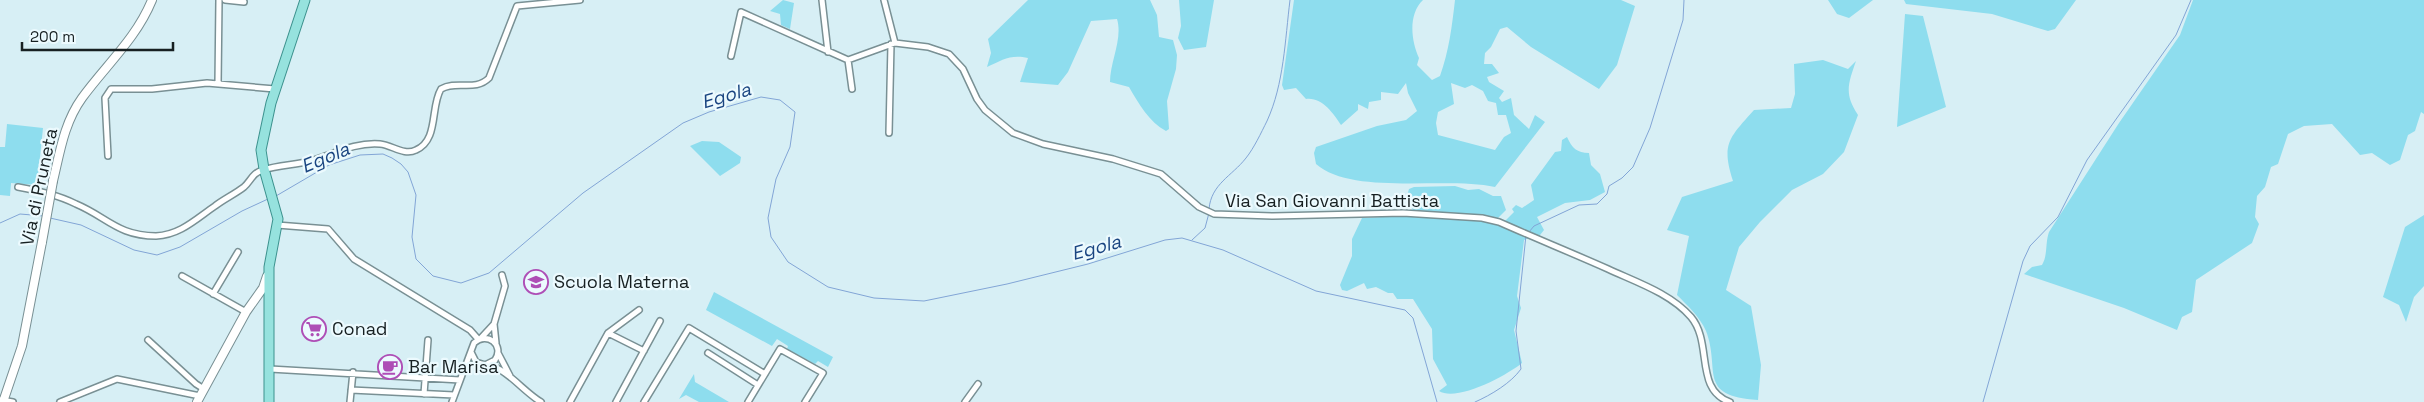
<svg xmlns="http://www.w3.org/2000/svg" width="2424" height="402" viewBox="0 0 2424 402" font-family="'Space Grotesk',sans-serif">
  <rect width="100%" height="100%" fill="#d7eff5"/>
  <path fill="#8eddee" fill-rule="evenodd" d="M783,0L794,3L790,29L781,25L780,14L770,11Z
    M1028,0H1150L1157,15L1159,37L1173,40L1177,55L1176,69L1167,101L1169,129L1166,131C1149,122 1139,104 1129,87L1110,82C1110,61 1123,39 1117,19L1091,21L1068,72L1058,85L1020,82L1028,58C1011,54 1002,60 987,67L991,53L988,39Z
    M1179,0H1214L1206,47L1184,50L1178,38L1181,26Z
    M1294,0H1423C1408,14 1411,41 1419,58L1417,65L1432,80L1440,76C1449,51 1452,26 1455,0H1621L1635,6L1617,65L1599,89L1531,47L1507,27L1500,29L1491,47L1485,53L1484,64H1492L1499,73L1487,77L1489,82L1504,91L1499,98L1502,102L1511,98L1514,115L1529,129L1535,115L1545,122L1495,187C1446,176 1352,196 1316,164L1314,153L1316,147L1377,126L1406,120L1417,111L1408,93L1406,83L1398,94L1381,92V100L1369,102L1368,109L1358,104V110L1341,125C1333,113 1322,97 1306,99L1296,88L1284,90L1282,85ZM1451,83L1465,88L1472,85L1483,91L1488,101L1496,103L1498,115H1506L1511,133L1504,137L1495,150L1438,135L1436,123L1438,112L1454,104Z
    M1828,0H1873L1849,18L1837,14Z
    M1904,0H2076L2055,29L2048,31L1992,14L1906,4Z
    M2193,0H2424V114L2421,112L2415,131L2408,135L2400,160L2390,165L2372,153L2360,155L2332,124L2304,126L2288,134L2278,164L2271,167L2265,187L2257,196L2255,217L2259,224L2252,243L2196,280L2192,312L2182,317L2177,330L2124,308L2024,274L2032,267L2042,265C2048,255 2045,243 2049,232L2119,123L2180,35Z
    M1905,14L1923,16L1946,107L1897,127Z
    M1823,60L1848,69L1856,61C1848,84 1844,94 1858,115L1844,152L1823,174L1792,190L1760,222L1739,247L1726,290L1751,306L1761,365L1758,400C1696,396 1721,370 1706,331C1700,317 1687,305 1677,295L1689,236L1667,230L1682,197L1733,181C1721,144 1729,138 1754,110L1791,108L1795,94L1794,64Z
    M7,124L43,128L37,185L11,183L10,196L0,195V147H5Z
    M1567,137C1572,148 1577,153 1589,153L1591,165L1600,174L1605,192L1590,200L1565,203L1537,217L1544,230L1536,240L1529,238L1524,240L1517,296L1521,308L1514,330L1522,363C1506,376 1457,402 1439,391L1447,385L1433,359L1432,329L1413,299H1397L1393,293H1388L1376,287L1367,289L1364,283L1347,291L1342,290L1340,285L1352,256V239L1362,218L1402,216L1413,210L1406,199L1409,189L1414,187L1455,186L1468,190L1479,189L1493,196H1501L1506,210L1498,218L1505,221L1514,212L1512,209L1516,205L1522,208L1534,200L1531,185L1555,152L1561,151L1562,140Z
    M702,141L719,142L741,157L740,163L720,176L690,146Z
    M2424,215V286L2414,297L2406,322L2399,305L2383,297L2405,227Z
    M714,292L833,357L828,367L818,361L815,364L787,349L788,346L777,339L772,346L706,310Z
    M694,374L695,382L729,402H699L686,395L679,399Z"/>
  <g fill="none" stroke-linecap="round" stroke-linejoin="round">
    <path stroke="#82a5d6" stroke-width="1" d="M276,196L329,165L360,155L383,154L392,158L401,164L408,172L416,195L412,237L416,259L433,276L461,283L489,273L583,193L683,123L709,112L761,97L780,100L795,112L790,147L776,179L768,218L771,237L788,262L828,287L874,298L924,301L1007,284L1088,264L1165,240L1182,238L1223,250L1316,291L1405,310L1413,318L1437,402
      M1209,209C1211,184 1232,176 1246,158C1254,148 1261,133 1267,121C1284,84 1285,40 1290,0
      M50,218L81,225L134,250L157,255L180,247L242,211L268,199
      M0,223L20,214L44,216
      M1529,232L1534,226L1579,205L1597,204L1607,194L1609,186L1622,178L1633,167L1650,128L1683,20L1684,0
      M1192,240L1205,228L1209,213
      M1475,402C1491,395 1511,383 1521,369L1516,331L1526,235
      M1983,402L2023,261L2030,246L2058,217L2087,160L2176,35L2191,0"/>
    <defs>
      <path id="street" d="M225,0L244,2
        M822,0L828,52
        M884,0L895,43
        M731,56L741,12L848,60L895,43L928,47L949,54L963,69L977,99L985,110L1013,133L1043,144L1113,159L1161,174L1199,207L1214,214L1273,216L1403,213L1482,218L1499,222C1535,238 1572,253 1608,269C1636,282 1670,293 1691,317C1713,343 1694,390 1730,402
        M848,60L852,89
        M218,84L219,0
        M889,133L891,44
        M108,156L105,98L111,89H152L207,83L275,89
        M18,187C39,191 58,195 76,204C107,217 118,236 156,236C180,235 196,219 215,206C224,199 235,194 244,187C251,181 252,173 263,170C278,165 295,165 311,161C334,154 355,142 380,144C392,145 404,156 416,150C439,140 430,107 441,89C457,80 475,92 489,78L517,6L580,0
        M277,225L328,229L354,259L470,330L478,339
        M182,276L246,312
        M213,294L238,252
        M608,333L639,310
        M481,338L494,324
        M148,340L196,384L204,389
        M496,343L494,324L505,286L502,275
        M498,353L510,376
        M708,353L758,385
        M489,365C508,370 524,392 541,402
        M270,369L460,380
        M351,390L454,395
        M424,394L428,340
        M1,400L13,402
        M60,402L117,379L200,396
        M350,402L353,372
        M452,402L474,343C487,331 505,345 495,360L485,365L476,362L471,352
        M570,402L608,333L644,351
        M616,402L660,321
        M644,402L689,328L765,374
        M748,402L780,349L823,373L805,402
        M965,402L978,384"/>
      <path id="secondary" d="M53,181C60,152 64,123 82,98C106,65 136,39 152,0
        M3,402L22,346L42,242
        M197,402L246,312L263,288L267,276"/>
      <path id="primary" d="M269,402V267L278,219L264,169L261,150L271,103L305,0"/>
    </defs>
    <use href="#street" stroke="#799094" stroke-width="8"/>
    <use href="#secondary" stroke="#799094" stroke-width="10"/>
    <use href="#primary" stroke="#3c928e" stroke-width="11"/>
    <use href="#street" stroke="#fff" stroke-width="5"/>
    <use href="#secondary" stroke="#fff" stroke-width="8"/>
    <use href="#primary" stroke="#96e2de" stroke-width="9"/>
    <defs>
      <path id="secondary-bridge" d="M42,242L53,181"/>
    </defs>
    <use href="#secondary-bridge" stroke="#799094" stroke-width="10" stroke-linecap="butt"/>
    <use href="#secondary-bridge" stroke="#fff" stroke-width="8"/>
  </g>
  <defs>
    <symbol id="school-ring" viewBox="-11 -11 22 22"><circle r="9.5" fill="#ecfafe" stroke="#ae4eb6" stroke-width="1.5"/><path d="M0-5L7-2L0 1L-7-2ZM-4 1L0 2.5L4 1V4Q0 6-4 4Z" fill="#ae4eb6"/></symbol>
    <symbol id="supermarket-ring" viewBox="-11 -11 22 22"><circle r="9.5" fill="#ecfafe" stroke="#ae4eb6" stroke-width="1.5"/><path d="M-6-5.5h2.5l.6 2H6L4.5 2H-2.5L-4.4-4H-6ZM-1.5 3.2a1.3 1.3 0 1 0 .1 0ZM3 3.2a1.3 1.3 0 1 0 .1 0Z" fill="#ae4eb6"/></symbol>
    <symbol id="cafe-ring" viewBox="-11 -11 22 22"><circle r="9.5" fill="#ecfafe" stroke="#ae4eb6" stroke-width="1.5"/><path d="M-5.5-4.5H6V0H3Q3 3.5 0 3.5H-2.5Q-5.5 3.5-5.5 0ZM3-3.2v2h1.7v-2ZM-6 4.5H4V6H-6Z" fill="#ae4eb6"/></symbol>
  </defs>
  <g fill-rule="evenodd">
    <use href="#school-ring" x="522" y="268" width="28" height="28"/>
    <use href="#supermarket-ring" x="300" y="315" width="28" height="28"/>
    <use href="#cafe-ring" x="376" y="353" width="28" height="28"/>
  </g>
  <g text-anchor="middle" stroke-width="4.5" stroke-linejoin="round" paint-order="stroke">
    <g font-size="18" fill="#172022" stroke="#ecfafe">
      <text transform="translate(39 187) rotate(-78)" y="6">Via di Pruneta</text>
      <text x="1332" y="207">Via San Giovanni Battista</text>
    </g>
    <g font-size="18" fill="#172022" stroke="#ecfafe" text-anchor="start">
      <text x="554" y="288">Scuola Materna</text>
      <text x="332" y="335">Conad</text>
      <text x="408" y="373">Bar Marisa</text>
    </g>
    <g font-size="19" font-style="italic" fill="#1a4581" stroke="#ecfafe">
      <text transform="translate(726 95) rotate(-16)" y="7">Egola</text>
      <text transform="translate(325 157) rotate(-23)" y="7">Egola</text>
      <text transform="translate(1096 247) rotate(-15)" y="7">Egola</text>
    </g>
  </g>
  <path d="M22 42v8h151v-8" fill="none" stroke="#172022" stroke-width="2.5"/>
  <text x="30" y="42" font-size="15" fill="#172022" stroke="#ecfafe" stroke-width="4" paint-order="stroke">200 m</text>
</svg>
